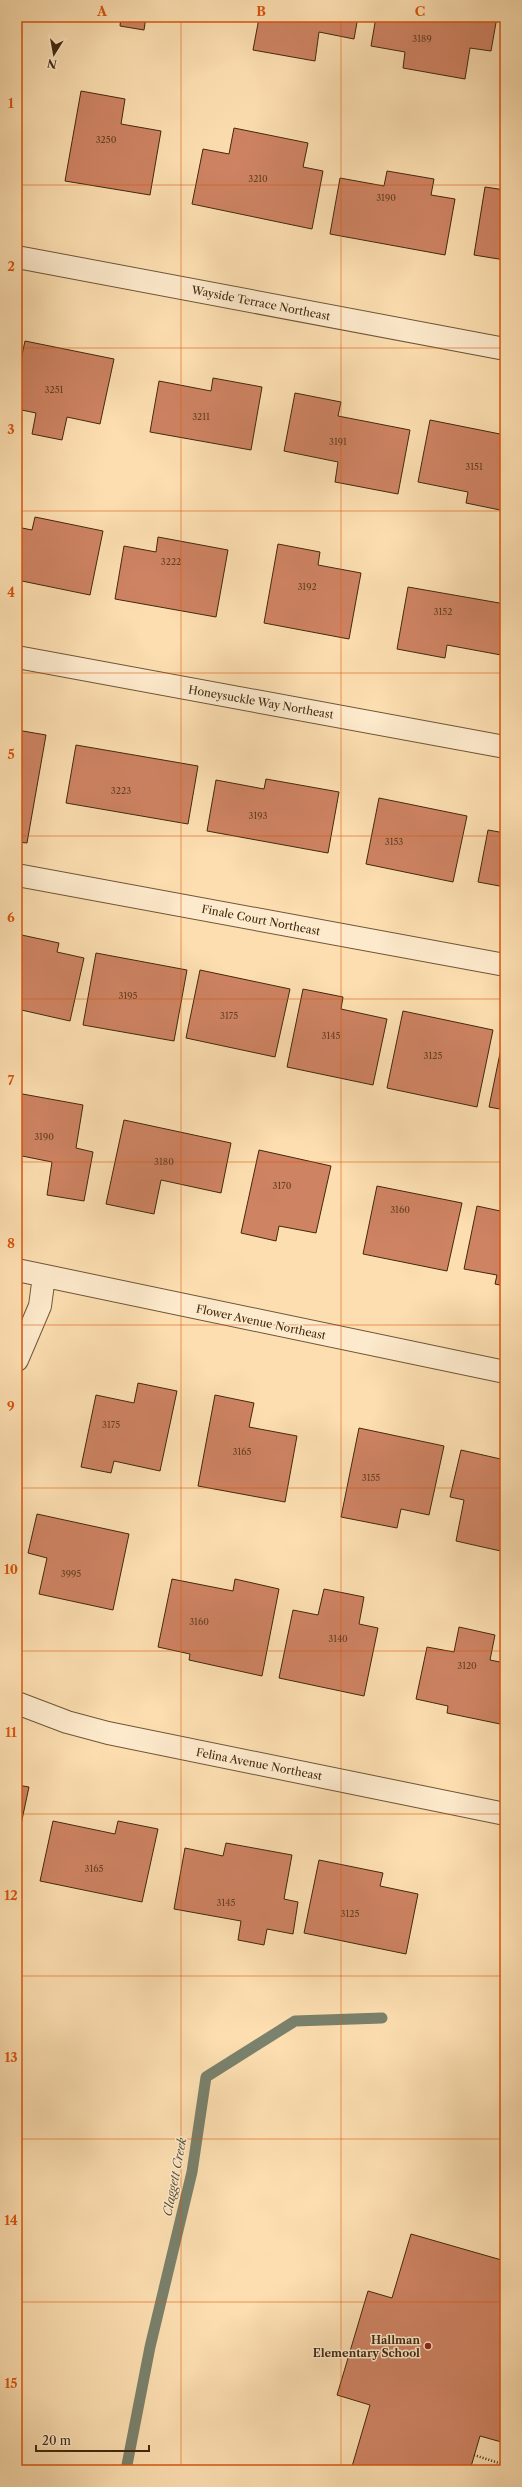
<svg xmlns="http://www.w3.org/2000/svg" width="522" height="2487" viewBox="0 0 522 2487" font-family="'Libre Caslon Text',serif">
  <rect width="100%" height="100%" fill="#fcdeb0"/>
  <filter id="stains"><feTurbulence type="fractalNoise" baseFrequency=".005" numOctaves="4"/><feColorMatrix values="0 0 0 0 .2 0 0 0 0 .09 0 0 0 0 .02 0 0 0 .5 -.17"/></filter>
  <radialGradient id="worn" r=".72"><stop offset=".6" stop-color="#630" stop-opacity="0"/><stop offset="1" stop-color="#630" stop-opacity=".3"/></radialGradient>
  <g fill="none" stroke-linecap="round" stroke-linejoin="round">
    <path stroke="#7a816c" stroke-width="11" d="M126,2470L150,2347L192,2172L206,2077L295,2021L382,2018"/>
  </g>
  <path fill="#ce8363" stroke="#42280d" d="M121,17H146L144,30L120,26Z
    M169,17H184V20Z
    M256,17H358L354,39L319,32L315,61L253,50L259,18Z
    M376,17H497L491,51L470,48L465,79L403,68L405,52L371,46Z
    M81,91L125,99L121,124L161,131L150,195L65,181Z
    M234,128L308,143L303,167L323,171L312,229L192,204L203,149L229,154Z
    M387,171L434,179L431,195L455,199L445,255L330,234L340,178L384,186Z
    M485,187L505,190V260L474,255Z
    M25,341L114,359L100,424L67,417L62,440L32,434L36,413L17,409V377Z
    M213,378L262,387L251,450L150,432L159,381L211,391Z
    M295,393L341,402L338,416L410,430L398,494L335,482L338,462L284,451Z
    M430,420L505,435V511L466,503L468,492L418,482Z
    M35,517L103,531L90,595L17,580V527L32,530Z
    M158,537L228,550L216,617L115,599L124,546L156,552Z
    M278,544L320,552L318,565L361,573L349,639L264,623Z
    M408,587L505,604V634L501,655L447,645L445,658L397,649Z
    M17,730L46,735L27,843L17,842Z
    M76,745L198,766L188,824L66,803Z
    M266,779L339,792L328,853L207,831L216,780L264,789Z
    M379,798L467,816L453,882L366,864Z
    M488,830L505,833V887L478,882Z
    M17,934L59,943L57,952L84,958L70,1021L17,1009Z
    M96,953L187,970L174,1041L83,1025Z
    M200,970L290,989L275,1057L186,1038Z
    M303,989L343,997L341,1009L387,1019L373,1085L287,1067Z
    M403,1011L493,1030L477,1107L387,1088Z
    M505,1029V1110L489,1107Z
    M17,1093L83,1105L76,1148L93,1152L84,1201L47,1195L52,1162L17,1155Z
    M124,1120L231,1143L221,1193L161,1180L154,1214L106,1204Z
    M259,1150L331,1166L316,1233L279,1226L276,1241L241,1233Z
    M377,1186L462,1203L447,1271L363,1254Z
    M477,1206L505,1212V1286L495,1284L497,1275L464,1269Z
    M138,1383L177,1391L160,1471L114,1461L111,1473L81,1467L96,1395L134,1403Z
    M215,1395L254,1403L249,1427L297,1436L285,1502L198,1486Z
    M359,1428L444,1446L429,1515L401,1509L397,1528L341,1517Z
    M461,1450L505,1460L503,1482H505V1552L456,1541L464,1500L450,1497Z
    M37,1514L129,1534L113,1610L39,1594L47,1558L28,1553Z
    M172,1579L233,1591L235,1579L279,1589L262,1676L189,1660L190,1654L158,1647Z
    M324,1589L364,1597L359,1624L378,1628L364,1696L279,1678L293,1610L318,1615Z
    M459,1627L495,1635L490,1660L505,1663V1725L447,1713L448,1706L416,1699L427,1647L454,1652Z
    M17,1785L29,1787L17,1843Z
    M53,1821L115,1834L118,1821L158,1829L142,1902L40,1881Z
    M226,1843L292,1855L284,1899L298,1902L293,1934L267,1929L264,1945L238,1940L241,1921L174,1909L185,1848L223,1856Z
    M319,1860L383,1873L380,1886L418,1894L406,1954L304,1933Z
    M411,2234L505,2261V2443L480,2436L470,2470H351L370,2405L337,2395L368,2291L392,2298Z"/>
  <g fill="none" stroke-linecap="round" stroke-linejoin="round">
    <defs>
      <path id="minor" d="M17,257L505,349
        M17,657L505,747
        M17,875L505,965
        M17,1270L505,1372
        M17,1360L40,1306L44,1276
        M17,1703L67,1722L108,1733L505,1814"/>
    </defs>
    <use href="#minor" stroke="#705636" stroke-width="24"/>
    <path stroke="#42280d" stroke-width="2.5" stroke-dasharray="1 2" stroke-linecap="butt" d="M474,2455L505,2465"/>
    <use href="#minor" stroke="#fdeacc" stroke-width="22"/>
  </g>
  <path fill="none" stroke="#d7540c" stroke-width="1" stroke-opacity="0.55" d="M181,17V2470M341,17V2470M17,185H505M17,348H505M17,511H505M17,673H505M17,836H505M17,999H505M17,1162H505M17,1325H505M17,1488H505M17,1651H505M17,1814H505M17,1976H505M17,2139H505M17,2302H505"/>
  <circle fill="#8f2418" stroke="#fdeacc" stroke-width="1.5" cx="428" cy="2346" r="4"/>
  <g text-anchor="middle" stroke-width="3" stroke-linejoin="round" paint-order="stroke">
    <g font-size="9" fill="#653f22">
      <text x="422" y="42">3189</text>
      <text x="106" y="143">3250</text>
      <text x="258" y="182">3210</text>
      <text x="386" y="201">3190</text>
      <text x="54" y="393">3251</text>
      <text x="201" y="420">3211</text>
      <text x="338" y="445">3191</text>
      <text x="474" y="470">3151</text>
      <text x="171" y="565">3222</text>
      <text x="307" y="590">3192</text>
      <text x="443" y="615">3152</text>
      <text x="121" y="794">3223</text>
      <text x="258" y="819">3193</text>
      <text x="394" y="845">3153</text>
      <text x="128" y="999">3195</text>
      <text x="229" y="1019">3175</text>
      <text x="331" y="1039">3145</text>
      <text x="433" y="1059">3125</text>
      <text x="44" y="1140">3190</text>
      <text x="164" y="1165">3180</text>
      <text x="282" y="1189">3170</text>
      <text x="400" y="1213">3160</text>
      <text x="111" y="1428">3175</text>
      <text x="242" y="1455">3165</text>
      <text x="371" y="1481">3155</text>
      <text x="71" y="1577">3995</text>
      <text x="199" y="1625">3160</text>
      <text x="338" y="1642">3140</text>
      <text x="467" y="1669">3120</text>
      <text x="94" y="1872">3165</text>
      <text x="226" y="1906">3145</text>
      <text x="350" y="1917">3125</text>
    </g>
    <g font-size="11" fill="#42280d" stroke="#fdeacc">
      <text transform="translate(261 303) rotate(11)" y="4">Wayside Terrace Northeast</text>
      <text transform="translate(261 702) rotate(10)" y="4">Honeysuckle Way Northeast</text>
      <text transform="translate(261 920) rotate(11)" y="4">Finale Court Northeast</text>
      <text transform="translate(261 1322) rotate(12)" y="4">Flower Avenue Northeast</text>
      <text transform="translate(259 1764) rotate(11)" y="4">Felina Avenue Northeast</text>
    </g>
    <g font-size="11" font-weight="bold" fill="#42280d" stroke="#fdeacc" text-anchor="end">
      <text x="420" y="2344">Hallman<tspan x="420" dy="13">Elementary School</tspan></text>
    </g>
    <g font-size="12" font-style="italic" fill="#594d34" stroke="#fdeacc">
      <text transform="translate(175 2177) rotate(-79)" y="4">Claggett Creek</text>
    </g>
  </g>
  <rect width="522" height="2487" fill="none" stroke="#fcdeb0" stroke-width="44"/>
  <g transform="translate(54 54) rotate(191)" stroke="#fdeacc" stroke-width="3" paint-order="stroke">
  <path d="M0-3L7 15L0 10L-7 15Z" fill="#42280d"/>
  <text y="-6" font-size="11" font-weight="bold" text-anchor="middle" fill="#42280d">N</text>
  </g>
  <path d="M36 2445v6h113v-6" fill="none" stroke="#42280d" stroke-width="2"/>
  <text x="42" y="2445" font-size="12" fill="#42280d" stroke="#fdeacc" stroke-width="3" paint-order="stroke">20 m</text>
  <rect x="22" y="22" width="478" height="2443" fill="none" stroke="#d7540c" stroke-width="1.5"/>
  <g font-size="13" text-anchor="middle" font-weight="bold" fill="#d7540c">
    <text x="102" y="16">A</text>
    <text x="261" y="16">B</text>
    <text x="420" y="16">C</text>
    <text x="11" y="108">1</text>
    <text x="11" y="271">2</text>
    <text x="11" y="434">3</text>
    <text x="11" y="597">4</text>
    <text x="11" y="759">5</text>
    <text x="11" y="922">6</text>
    <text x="11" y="1085">7</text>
    <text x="11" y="1248">8</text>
    <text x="11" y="1411">9</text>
    <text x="11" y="1574">10</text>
    <text x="11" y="1737">11</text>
    <text x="11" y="1900">12</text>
    <text x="11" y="2062">13</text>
    <text x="11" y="2225">14</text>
    <text x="11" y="2388">15</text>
  </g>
  <rect width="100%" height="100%" filter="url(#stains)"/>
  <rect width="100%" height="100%" fill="url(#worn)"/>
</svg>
